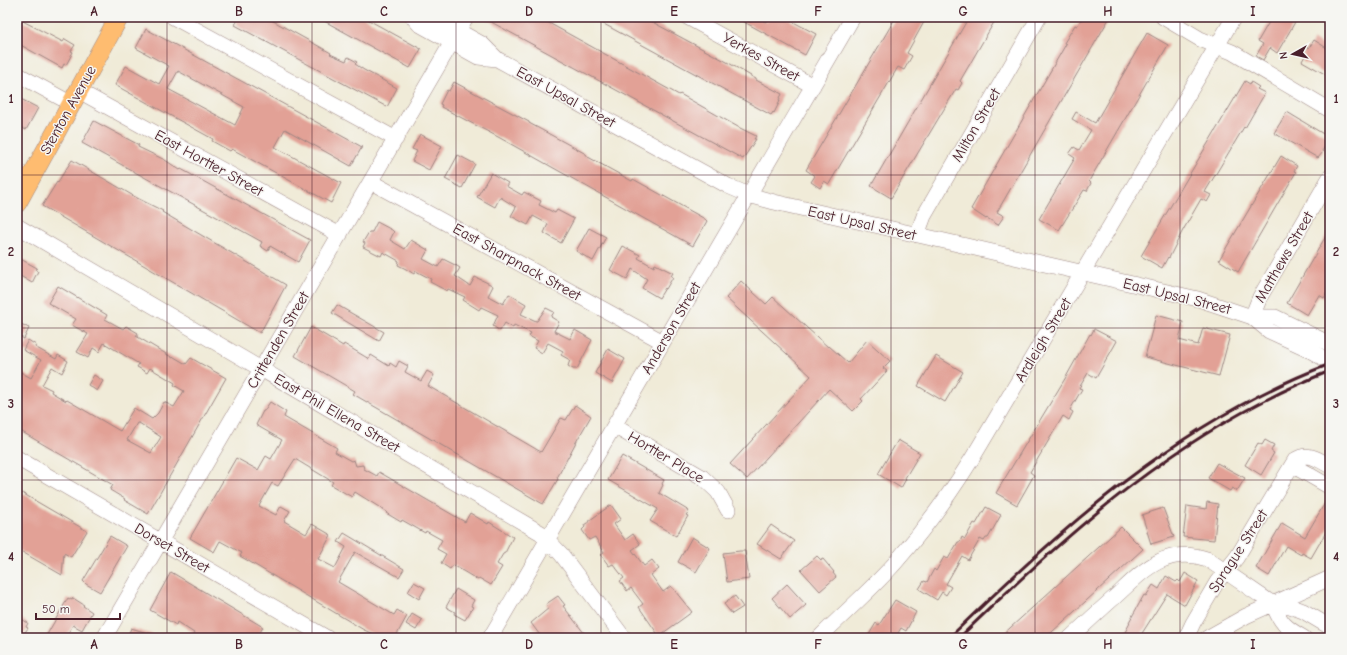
<svg xmlns="http://www.w3.org/2000/svg" width="1347" height="655" viewBox="0 0 1347 655" font-family="'Comic Neue',sans-serif">
  <rect width="100%" height="100%" fill="#f6f6f2"/>
  <filter id="ink" filterUnits="userSpaceOnUse"><feTurbulence type="fractalNoise" baseFrequency=".025" numOctaves="2"/><feDisplacementMap in="SourceGraphic" scale="8" xChannelSelector="R" yChannelSelector="G"/><feConvolveMatrix kernelMatrix="1 2 1 2 8 2 1 2 1" color-interpolation-filters="sRGB"/></filter>
  <filter id="wash" filterUnits="userSpaceOnUse"><feTurbulence type="fractalNoise" baseFrequency=".012" numOctaves="4" result="noise"/><feDisplacementMap in="SourceGraphic" scale="16" xChannelSelector="R" yChannelSelector="G"/><feGaussianBlur stdDeviation="0.9" result="paint"/><feColorMatrix in="noise" values="0 0 0 0 0 0 0 0 0 0 0 0 0 0 0 0 0 1.4 0 .05"/><feComposite in="paint" operator="in"/></filter>
  <g filter="url(#wash)">
    <rect width="100%" height="100%" fill="#f0ebd8"/>
    <g id="blocks">
      <path fill="#e2a196" fill-rule="evenodd" d="M239,17H266L331,53L330,54L346,61L348,57L357,62L355,64L364,70L397,88L387,107L235,25Z
        M317,17H363L421,49L410,68Z
        M482,17H538L679,95L680,94L738,127L756,136L754,139H756L743,159Z
        M591,17H643L727,62L756,79V80L782,94L779,100L780,101L774,113L773,112L771,115Z
        M735,17H757L766,22L767,21H768L771,17H784L816,34L805,55Z
        M896,17H917L924,22L907,53L912,56L904,70L898,67L829,184L824,181L820,188L811,182L815,176L806,170Z
        M969,17H997L960,81L962,83L958,90L956,89L891,198L871,186Z
        M1083,17H1110L997,212L1004,216L998,225L987,218L986,219L971,209L1066,44L1064,43L1075,25L1077,26Z
        M1272,17H1298L1277,53L1270,48L1263,60L1256,56L1263,44L1258,41Z
        M17,18L63,42L65,39L75,45L71,51L73,52L66,65L64,64L62,68L17,43Z
        M146,29L362,147L351,166L285,129L275,147L341,183L331,203L232,149L230,151L212,141L213,139L115,85L126,66L159,84L169,66L136,48ZM178,71L244,107L235,125L168,89Z
        M1147,33L1168,45L1089,181L1091,183L1087,191L1084,190L1059,230L1039,219L1075,158L1069,154L1074,147L1079,150L1091,130L1072,119L1076,112L1095,123Z
        M1314,40L1330,50V77L1302,61L1305,56L1303,55L1307,47L1309,48Z
        M1245,81L1250,84L1251,82L1259,87L1257,89L1265,93L1245,128L1244,127L1205,192L1211,195L1207,202L1201,199L1182,232L1169,258L1168,257L1162,268L1141,256Z
        M454,82L529,122V123L586,154L588,157L630,180L632,181L633,179L705,219L707,221L693,246L500,138L441,107L442,105L440,104L447,90L449,91Z
        M17,97L38,108L26,130L17,125Z
        M1287,112L1330,138L1322,151L1323,152L1318,158L1274,133Z
        M94,121L139,145L138,147L165,160L180,170L181,169L310,240L298,262L270,246L268,251L260,246L262,242L255,238L82,143Z
        M420,134L442,146L429,170L412,161L417,151L412,149Z
        M458,155L475,164L462,188L445,179Z
        M1281,156L1297,166L1294,171L1296,172L1238,272L1219,260Z
        M72,160L137,198L163,211L162,212L286,285L260,333L42,206L57,182L58,183L61,177Z
        M491,173L508,183L506,186L522,195L524,192L541,201L539,205L555,213L557,210L574,219L561,243L544,233L548,224L533,216L528,225L511,216L516,207L500,197L495,207L477,197Z
        M377,222L392,230L394,232L390,240L405,249L411,240L428,250L423,259L438,267L443,259L457,266L460,268L455,276L470,286L475,277L490,284L493,286L488,296L503,304L509,294L526,304L521,314L536,321H537L546,308L554,312L551,317L559,322L554,331L570,339L575,330L592,340L577,369H573L568,366L570,360L561,355L563,351L548,343L542,353L534,348L538,341L529,336L531,333L514,325L513,328L505,323L500,331L493,326L498,315L481,307L479,310L463,300L465,297L448,289L447,291L430,282L431,279L416,271L414,274L406,269L398,265L399,261L383,252L381,256L363,247L365,243L363,242L369,232H372Z
        M589,228L606,237L593,261L576,251Z
        M1330,229V287L1324,298L1319,295L1307,315L1287,303Z
        M623,246L640,255L638,258L654,267L655,264L673,273L671,276L673,277L666,289L665,288L659,298L642,288L647,279L632,269L627,279L610,270Z
        M17,257L37,268L36,270L38,271L32,283L17,274Z
        M741,281L766,304L773,297L828,347L829,346L848,363L867,340L890,361L883,368L887,371L861,399L863,401L853,411L829,389L747,479L730,464L811,376L726,298Z
        M58,286L107,315L105,319L123,329L126,326L138,333L136,336L173,358L174,357L186,364L191,358L226,378L148,514L124,500L125,499L110,490L113,485L17,429V370L31,378L41,360L23,350L28,340L36,345L35,347L56,359L58,355L68,361L62,373L52,367L42,385L52,390L51,392L66,401L67,400L120,431L134,408L152,419L158,413L164,402L174,407L184,391L174,385L175,383L150,368L147,373L139,368L137,367L139,364L104,343L99,352L93,348L88,358L77,352L88,334L72,325L76,319L48,303ZM137,423H139L161,437L151,453L127,440Z
        M337,305L384,332L379,341L332,313Z
        M1156,315L1183,322L1179,340L1198,345L1203,328L1230,335L1219,376L1145,357Z
        M17,322L29,328L24,339L17,335Z
        M311,327L343,346L344,344L369,359L371,355L389,366L390,363L396,367L399,361L408,366L405,372L421,381L427,371L434,375L428,386L541,452L561,418L566,420L575,405L591,416L576,442L557,478L558,479L543,504L353,394L355,391L295,356Z
        M1094,329L1117,341L1096,378L1088,373L1079,388L1082,389L1070,410L1073,412L1069,420L1063,416L1030,472L1034,475L1017,505L996,493L1066,377L1090,334L1091,335Z
        M608,349L625,359L612,383L595,373Z
        M936,356L963,372L945,402L918,386Z
        M94,375L103,381L97,391L88,385Z
        M270,402L286,412L284,417L337,448L335,452L351,461L354,460L356,466L363,465L364,469L377,476L379,472L465,522L470,513L488,524L489,522L513,537L505,553L503,554L497,564L502,567L491,585L479,578L478,580L453,565L450,569L441,563L446,554L437,549L442,540L426,531L425,533L402,520L401,522L386,513L387,512L355,492L352,497L331,485L333,482L295,459L278,486L272,483L259,506L276,515L281,506L290,511L284,521L306,534L312,524L331,535L318,559L335,568L346,547L338,542L344,533L404,569L399,577L355,552L338,582L394,615L397,610L407,616L395,638H382L364,630L240,556L242,553L220,541L214,552L190,538L236,458L258,470L266,456L271,459L282,440L256,425L263,411H264Z
        M898,440L920,453L905,478L906,479L901,488L878,474Z
        M1265,440L1274,445L1271,451L1274,453L1261,475L1245,465L1258,443L1262,445Z
        M622,456L664,480L662,484L663,485L659,493L689,511L686,515L688,516L676,536L650,521L658,509L608,480Z
        M1217,463L1245,478L1237,491L1232,488L1230,491L1208,478Z
        M22,493L87,531L71,557L64,553L62,575L17,549V501Z
        M1329,496H1330V525L1311,558L1302,553L1301,555L1286,546L1269,576L1256,568L1282,523L1305,537Z
        M1207,502L1218,504L1214,540L1183,537L1187,506L1206,509Z
        M611,505L621,519L614,524L625,540L633,534L640,544L632,550L644,566L652,560L659,569L651,575L663,592L671,586L692,612L659,636L639,607L643,604L631,588L627,591L620,581L624,578L613,564L609,566L601,555L604,552L595,537L589,540L582,530L585,527L584,525L590,521V520Z
        M986,507L1001,515L988,538H986L984,541L980,539L968,560L962,556L946,584L951,587L946,595L942,592L937,600L919,589L924,581L927,582L934,569L936,571L944,557L948,559L958,542H960L962,537L965,539L974,523L976,524Z
        M1163,508L1174,537L1151,544L1142,515Z
        M771,525L794,541L781,559L757,544Z
        M1121,527L1143,549L1052,632L1045,638H999Z
        M110,536L127,546L100,592L86,584L83,581Z
        M692,537L710,548L696,572L678,562Z
        M740,551H745L749,579L727,582L723,553Z
        M817,556L821,560L823,559L834,572L833,573L836,577L820,591L801,570Z
        M171,572L263,627L257,638H198L193,635L194,633L177,622L176,625L150,610Z
        M1185,573L1198,581L1185,605L1167,594L1139,638H1132L1124,634L1130,623L1129,622L1144,595L1146,596L1153,585L1159,589L1166,576L1176,582L1178,580L1180,582Z
        M414,582L425,588L419,599L408,592Z
        M787,584L806,605L790,619L772,598Z
        M456,589L474,600L471,606L473,607L465,620L454,614L455,612L446,607Z
        M558,596L565,605L563,606L588,638H542L531,623L549,608L546,604Z
        M735,596L743,607L732,614L724,604Z
        M68,598L72,600L73,598L84,605L83,606L92,612L82,630L73,625L65,638H45Z
        M895,600L916,612L906,631L901,628L895,638H867L876,623L879,625Z
        M412,614L422,620L416,630L406,624Z
        M17,616L28,623L26,627L28,628L21,638H17Z
        M131,628L157,636V638H127Z"/>
    </g>
  </g>
  <g filter="url(#ink)">
    <use href="#blocks" fill-opacity="0" stroke="#9d8582" stroke-width="1"/>
    <g fill="none" stroke-linecap="round" stroke-linejoin="round">
      <defs>
        <path id="minor" d="M173,17L396,139
          M413,17L419,24L478,57L497,59
          M433,17L482,44L497,59L728,186L749,195L774,202L1198,299L1252,317H1275L1330,344
          M687,17L813,86
          M1163,17L1200,39L1232,52L1330,110
          M458,31L466,17
          M17,74L72,104
          M79,91L340,235
          M371,182L663,342
          M17,226L541,533L561,554L624,638
          M917,235L924,216L1039,17
          M1252,317L1260,297L1330,177
          M1252,317L1269,331L1306,348L1330,362
          M614,426L702,477L718,492L728,510
          M17,458L327,638
          M1292,465L1330,487
          M1273,604C1280,623 1286,628 1304,638
          M104,638L452,42
          M490,638L853,17
          M819,638C844,613 871,590 895,563C929,524 959,482 985,437L1234,17
          M1070,638C1085,624 1100,610 1116,596C1143,571 1166,545 1207,559L1273,604L1290,606L1303,611L1330,627
          M1186,638L1193,623L1217,582L1237,557L1295,460C1308,451 1319,460 1330,466
          M1207,638L1246,616L1330,578"/>
        <path id="major" d="M17,203L119,17"/>
      </defs>
      <use href="#minor" stroke="#9d8582" stroke-width="16"/>
      <use href="#major" stroke="#9d8582" stroke-width="20"/>
      <use href="#minor" stroke="#fff" stroke-width="15"/>
      <use href="#major" stroke="#febc70" stroke-width="19"/>
      <path stroke="#4a1f2b" stroke-width="3" d="M949,638C1061,528 1181,420 1330,364
        M959,638C1070,530 1184,428 1330,371"/>
    </g>
  </g>
  <path fill="none" stroke="#4a1f2b" stroke-width="1" stroke-opacity="0.55" d="M167,17V638M312,17V638M456,17V638M601,17V638M746,17V638M891,17V638M1035,17V638M1180,17V638M17,175H1330M17,328H1330M17,480H1330"/>
  <g text-anchor="middle" stroke-width="3" stroke-linejoin="round" paint-order="stroke">
    <g font-size="15" fill="#4a1f2b" stroke="#f6f6f2">
      <text transform="translate(761 57) rotate(29)" y="5">Yerkes Street</text>
      <text transform="translate(566 97) rotate(29)" y="5">East Upsal Street</text>
      <text transform="translate(68 110) rotate(-61)" y="5">Stenton Avenue</text>
      <text transform="translate(976 125) rotate(-60)" y="5">Milton Street</text>
      <text transform="translate(209 163) rotate(29)" y="5">East Hortter Street</text>
      <text transform="translate(862 223) rotate(13)" y="5">East Upsal Street</text>
      <text transform="translate(1284 257) rotate(-60)" y="5">Matthews Street</text>
      <text transform="translate(517 262) rotate(29)" y="5">East Sharpnack Street</text>
      <text transform="translate(1177 296) rotate(14)" y="5">East Upsal Street</text>
      <text transform="translate(671 328) rotate(-60)" y="5">Anderson Street</text>
      <text transform="translate(278 340) rotate(-60)" y="5">Crittenden Street</text>
      <text transform="translate(1043 340) rotate(-59)" y="5">Ardleigh Street</text>
      <text transform="translate(337 413) rotate(30)" y="5">East Phil Ellena Street</text>
      <text transform="translate(666 457) rotate(31)" y="5">Hortter Place</text>
      <text transform="translate(172 548) rotate(30)" y="5">Dorset Street</text>
      <text transform="translate(1238 551) rotate(-57)" y="5">Sprague Street</text>
    </g>
  </g>
  <rect width="1347" height="655" fill="none" stroke="#f6f6f2" stroke-width="44"/>
  <g transform="translate(1293 54) rotate(262)" stroke="#f6f6f2" stroke-width="3" paint-order="stroke">
  <path d="M0-3L7 15L0 10L-7 15Z" fill="#4a1f2b"/>
  <text y="-6" font-size="11" font-weight="bold" text-anchor="middle" fill="#4a1f2b">N</text>
  </g>
  <path d="M36 613v6h84v-6" fill="none" stroke="#4a1f2b" stroke-width="2"/>
  <text x="42" y="613" font-size="12" fill="#4a1f2b" stroke="#f6f6f2" stroke-width="3" paint-order="stroke">50 m</text>
  <rect x="22" y="22" width="1303" height="611" fill="none" stroke="#4a1f2b" stroke-width="1.5"/>
  <g font-size="13" text-anchor="middle" font-weight="bold" fill="#4a1f2b">
    <text x="94" y="16">A</text>
    <text x="239" y="16">B</text>
    <text x="384" y="16">C</text>
    <text x="529" y="16">D</text>
    <text x="674" y="16">E</text>
    <text x="818" y="16">F</text>
    <text x="963" y="16">G</text>
    <text x="1108" y="16">H</text>
    <text x="1253" y="16">I</text>
    <text x="11" y="103">1</text>
    <text x="1336" y="103">1</text>
    <text x="11" y="256">2</text>
    <text x="1336" y="256">2</text>
    <text x="11" y="408">3</text>
    <text x="1336" y="408">3</text>
    <text x="11" y="561">4</text>
    <text x="1336" y="561">4</text>
    <text x="94" y="649">A</text>
    <text x="239" y="649">B</text>
    <text x="384" y="649">C</text>
    <text x="529" y="649">D</text>
    <text x="674" y="649">E</text>
    <text x="818" y="649">F</text>
    <text x="963" y="649">G</text>
    <text x="1108" y="649">H</text>
    <text x="1253" y="649">I</text>
  </g>
</svg>
